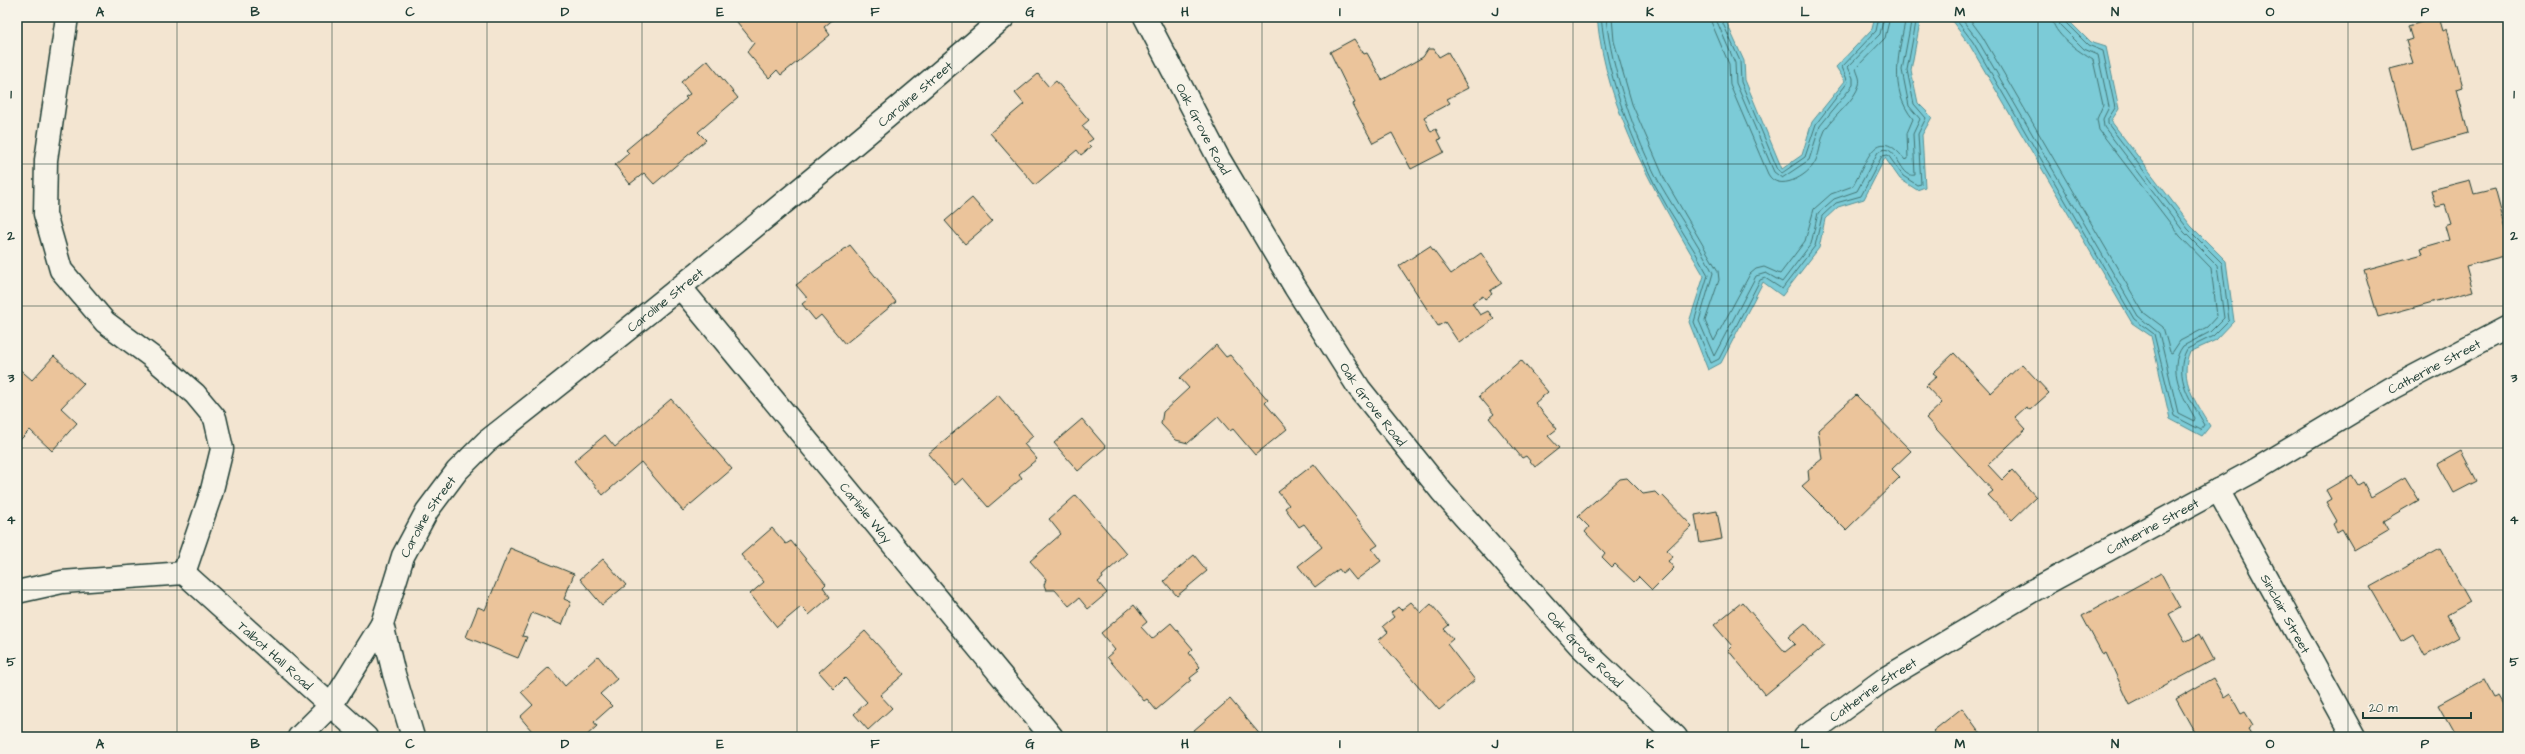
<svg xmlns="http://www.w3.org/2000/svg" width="2525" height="754" viewBox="0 0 2525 754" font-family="'Architects Daughter',sans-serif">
  <rect width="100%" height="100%" fill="#f3e5d1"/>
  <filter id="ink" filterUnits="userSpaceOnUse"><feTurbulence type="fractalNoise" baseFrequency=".025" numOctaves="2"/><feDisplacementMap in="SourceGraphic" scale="8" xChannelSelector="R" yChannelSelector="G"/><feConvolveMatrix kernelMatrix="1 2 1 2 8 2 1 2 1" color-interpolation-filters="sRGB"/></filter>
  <g filter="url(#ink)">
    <path fill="#7bcbd7" stroke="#569296" d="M1597,17H1724L1744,61L1745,80L1782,169L1802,155L1812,122L1845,81L1836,67L1872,29L1875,17H1921L1911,70L1918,103L1932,117L1922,135L1925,187L1917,190L1900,179L1885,158L1864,199L1838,207L1825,219L1819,248L1782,296L1763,282L1721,363L1708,370L1689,322L1704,276C1657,195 1606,112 1597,17Z
      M1949,17H2065L2090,42L2106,47L2119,109L2111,121L2191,226L2226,261L2234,321L2216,340L2190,352C2178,380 2196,402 2210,426L2202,436L2170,419L2151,336L2132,323L1969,44Z"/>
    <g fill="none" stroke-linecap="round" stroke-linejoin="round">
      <path stroke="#447675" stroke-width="1" d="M1601,17C1607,75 1629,133 1655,185C1671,216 1692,244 1708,275L1694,322L1711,363L1719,359L1760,280L1765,278L1782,289L1815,246L1822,216L1836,203L1861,196L1882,156L1888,155L1903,176L1917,185L1921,184L1918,134L1926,118L1914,104L1907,70L1917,17
        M1606,17C1611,69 1635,138 1660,184C1677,214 1698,242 1713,273L1699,321L1714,356L1756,276L1766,273L1782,282L1811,244L1818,213L1834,199L1857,191L1878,152C1897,139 1899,179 1915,175L1913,134L1920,119L1909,106L1902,70L1912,17
        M1612,17L1614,41L1632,104L1665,180L1718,271L1719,280L1705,321L1714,341L1750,274L1756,269L1764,267L1780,274L1805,241L1814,209L1831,194L1853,186C1867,162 1876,122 1905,160L1908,159L1907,133L1913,119C1888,88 1899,53 1906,17
        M1709,17L1729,64L1730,85L1768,174C1778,193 1808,176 1815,162C1821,152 1820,137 1827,127C1836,114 1854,101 1859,85C1861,78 1857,74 1856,68L1885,38L1890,17
        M1715,17L1735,63L1736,83L1774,172L1782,178L1809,160L1820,126L1853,85V78L1848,67L1880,34L1884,17
        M1720,17L1740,61L1741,82L1778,170L1782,173L1805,157L1816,124L1848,82L1842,67L1876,31L1879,17
        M1954,17L1973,42L2134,319L2154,334L2174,416L2201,430L2205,425C2192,402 2172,377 2187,349L2213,336L2229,320L2222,263L2188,229L2108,124V119L2115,108L2103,51L2088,45L2064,21L2063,17
        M1960,17L1977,39L2138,316L2159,333L2178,413L2194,421L2195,418C2183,397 2166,369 2183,346L2210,332L2224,318L2217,265L2184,232L2104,127L2103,119L2109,107L2098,55L2084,49L2060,25L2058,17
        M1968,17L1982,36L2143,312L2163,327L2170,352L2172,353L2180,341L2207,327L2217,316L2211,268L2180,236L2099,130L2097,119L2103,105L2093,60C2080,52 2052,34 2052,17"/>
    </g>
    <path fill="#ebc49b" stroke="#1f3d34" d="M733,17H836L824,27L830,35L781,75L777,70L769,78L747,52L754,43Z
      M2439,17L2443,31L2447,29L2463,87L2457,89L2468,133L2411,149L2390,69L2413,63L2406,41L2412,39L2408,26Z
      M1354,39L1364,54L1367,53L1382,80L1423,57L1428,49H1434L1439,57L1448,52L1468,88L1447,99L1450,103L1424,117L1431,132L1436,129L1441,139L1438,140L1444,152L1411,169L1392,133L1373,143L1352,104L1355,103L1330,52Z
      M707,60L738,98L698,132L706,140L654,184L644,173L630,184L615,165L629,153L626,150L687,99L685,97L690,94L681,82Z
      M1038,74L1049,87L1056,81L1089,120L1082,126L1093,139L1087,143L1091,147L1081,155L1077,150L1035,185L990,133L1024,104L1015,93Z
      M2470,180L2474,194L2495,189L2508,237V255L2466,266L2473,291L2378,317L2364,270L2423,254L2421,248L2449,240L2445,226L2451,224L2445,205L2436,207L2431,190Z
      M972,198L992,221L965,244L945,221Z
      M850,245L896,302L845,344L821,315L815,320L802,304L808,299L796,285Z
      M1430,246L1451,274L1481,253L1502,283L1490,291L1492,294L1485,299L1483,296L1472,303L1480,315L1488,311L1494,319L1459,343L1445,322L1438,326L1399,266Z
      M1216,345L1226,357L1230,355L1268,400L1265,403L1287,429L1255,455L1233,429L1230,431L1218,417L1188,443L1176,440L1161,424L1163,412L1189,388L1180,378Z
      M1954,353L1991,393L2022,364L2049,393L2030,410L2026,407L2015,417L2026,429L1988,465L2002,480L2012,470L2036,497L2012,520L1988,495L1993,491L1926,418L1942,403L1926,386L1937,376L1933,373Z
      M54,356L84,384L61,408L77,423L52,451L30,430L17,443V367L32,380Z
      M1521,360L1548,392L1535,403L1557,429L1548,436L1559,448L1535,467L1526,456L1522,458L1489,418L1494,414L1479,396Z
      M998,395L1033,436L1024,444L1037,459L1019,474L1022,478L988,507L963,478L955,485L928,454Z
      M1856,395L1911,451L1892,469L1900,477L1846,530L1802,486L1809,480L1808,470L1822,459L1818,430Z
      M671,399L732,469L683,511L641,462L603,495L574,461L605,435L615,447Z
      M1082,419L1106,447L1078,471L1054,443Z
      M2461,451L2477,481L2454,493L2438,464Z
      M1314,464L1378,545L1372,549L1381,561L1356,580L1347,569L1342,573L1339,569L1315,587L1298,566L1322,547L1304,524L1299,527L1285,508L1289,505L1278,492Z
      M2352,475L2358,485L2363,482L2371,497L2405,477L2419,500L2383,521L2388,530L2354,550L2342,529L2337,532L2333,524L2337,521L2326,502L2331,499L2326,490Z
      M1627,478L1643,494L1655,492L1660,497L1662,495L1692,526L1667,550L1673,557L1668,561L1674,568L1652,590L1639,577L1634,582L1615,564L1612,567L1602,557L1605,553L1585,532L1589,527L1578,516L1620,479Z
      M1076,495L1127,554L1102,576L1103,578L1098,582L1107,593L1088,609L1079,598L1069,606L1055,590H1046L1044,585L1046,579L1030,561L1061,534L1049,519Z
      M1717,511L1722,539L1700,543L1695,515Z
      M772,528L786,544L791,541L826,584L823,587L830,597L809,615L801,607L777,627L750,594L764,582L741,555Z
      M510,548L574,574L564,599L571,602L562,625L532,613L522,636L527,637L518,658L466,637L478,607L485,610Z
      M2440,548L2470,602L2447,615L2459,637L2425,656L2413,634L2401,641L2370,587Z
      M1194,555L1207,571L1177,596L1164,581Z
      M603,559L626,585L602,605L580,579Z
      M2161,573L2180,608L2169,614L2185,642L2199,634L2213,660L2130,705L2106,653L2103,655L2082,616Z
      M1411,602L1421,613L1431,604L1449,625L1444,629L1453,639L1447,644L1475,680L1439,710L1379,640L1388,632L1383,626L1394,617L1391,613L1398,607L1401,610Z
      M1742,602L1785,652L1795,644L1788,637L1805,623L1824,646L1765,695L1728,650L1732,646L1714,625Z
      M1134,605L1147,622L1141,627L1152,639L1171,623L1193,649L1189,653L1200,667L1197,670L1199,671L1190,678L1191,680L1156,710L1147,699L1144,701L1107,657L1115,650L1101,633Z
      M865,631L904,674L880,695L892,708L868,730L854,714L867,702L845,678L834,689L819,672Z
      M598,656L617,679L600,694L612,706L594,722L597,726L585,737H537L520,717L533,705L521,692L549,667L565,686Z
      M2213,678L2224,698L2230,694L2241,714L2245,712L2253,725L2248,729L2253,737H2184L2194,731L2176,699Z
      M2484,680L2494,698L2499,696L2508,711V733L2500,737H2456L2438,705Z
      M1230,699L1262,737H1186Z
      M1962,708L1983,737H1938L1933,731Z
      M17,727L28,737H17Z"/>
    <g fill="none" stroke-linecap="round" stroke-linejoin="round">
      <defs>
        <g id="minor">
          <path d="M67,17L46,160L45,214L61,270L105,322L152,357L195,394L215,418L222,449L211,494L184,573"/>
          <path id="s1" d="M1145,17L1219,159L1295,287L1359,388L1442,492L1579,645L1676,737"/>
          <path id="s2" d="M681,288L1052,737"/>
          <path id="s3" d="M2218,490L2354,737"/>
          <path id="s4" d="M184,573L366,737"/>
          <path d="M17,592L62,582L184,573"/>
          <path d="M299,737L332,704L382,624"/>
          <path id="s5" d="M413,737L394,674L382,624L403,556L427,511L457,471L486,442C661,304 835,164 1004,17"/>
          <path id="s6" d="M1805,737L1886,678L2032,591L2257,469L2392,388L2508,327"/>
        </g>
      </defs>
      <use href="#minor" stroke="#1f3d34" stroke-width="25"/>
      <use href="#minor" stroke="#f7f3e8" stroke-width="22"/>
    </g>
  </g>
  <path fill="none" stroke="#1f3d34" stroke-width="1" stroke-opacity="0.55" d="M177,17V737M332,17V737M487,17V737M642,17V737M797,17V737M952,17V737M1107,17V737M1262,17V737M1418,17V737M1573,17V737M1728,17V737M1883,17V737M2038,17V737M2193,17V737M2348,17V737M17,164H2508M17,306H2508M17,448H2508M17,590H2508"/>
  <g text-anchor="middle" stroke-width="3" stroke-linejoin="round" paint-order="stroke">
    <g font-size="13" fill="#1f3d34" stroke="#f7f3e8">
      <text dy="5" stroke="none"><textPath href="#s5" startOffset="883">Caroline Street</textPath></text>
      <text dy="5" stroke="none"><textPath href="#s1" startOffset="126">Oak Grove Road</textPath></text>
      <text dy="5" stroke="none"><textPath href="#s5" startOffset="559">Caroline Street</textPath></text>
      <text dy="5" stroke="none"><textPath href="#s6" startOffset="731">Catherine Street</textPath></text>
      <text dy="5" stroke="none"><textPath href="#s1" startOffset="450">Oak Grove Road</textPath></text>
      <text dy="5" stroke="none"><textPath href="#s2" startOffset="291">Carlisle Way</textPath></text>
      <text dy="5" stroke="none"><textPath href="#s5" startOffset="235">Caroline Street</textPath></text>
      <text dy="5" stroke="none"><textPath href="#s6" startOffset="407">Catherine Street</textPath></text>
      <text dy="5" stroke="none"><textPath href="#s3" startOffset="141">Sinclair Street</textPath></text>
      <text dy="5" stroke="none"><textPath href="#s1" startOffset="774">Oak Grove Road</textPath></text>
      <text dy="5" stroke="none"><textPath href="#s4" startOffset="123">Talbot Hall Road</textPath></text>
      <text dy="5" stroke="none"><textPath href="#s6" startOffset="83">Catherine Street</textPath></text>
    </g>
  </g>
  <rect width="2525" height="754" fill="none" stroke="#f7f3e8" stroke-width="44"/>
  <path d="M2363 712v6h108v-6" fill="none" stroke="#1f3d34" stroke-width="2"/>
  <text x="2369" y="712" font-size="12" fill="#1f3d34" stroke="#f7f3e8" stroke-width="3" paint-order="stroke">20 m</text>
  <rect x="22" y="22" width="2481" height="710" fill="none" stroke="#1f3d34" stroke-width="1.5"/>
  <g font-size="13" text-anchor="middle" font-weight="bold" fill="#1f3d34">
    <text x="100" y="16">A</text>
    <text x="255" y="16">B</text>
    <text x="410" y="16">C</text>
    <text x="565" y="16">D</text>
    <text x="720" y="16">E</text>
    <text x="875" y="16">F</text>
    <text x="1030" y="16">G</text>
    <text x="1185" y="16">H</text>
    <text x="1340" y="16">I</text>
    <text x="1495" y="16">J</text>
    <text x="1650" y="16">K</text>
    <text x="1805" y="16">L</text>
    <text x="1960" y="16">M</text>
    <text x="2115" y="16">N</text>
    <text x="2270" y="16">O</text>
    <text x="2425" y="16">P</text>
    <text x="11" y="98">1</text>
    <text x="2514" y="98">1</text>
    <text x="11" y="240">2</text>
    <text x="2514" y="240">2</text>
    <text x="11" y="382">3</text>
    <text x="2514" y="382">3</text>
    <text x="11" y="524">4</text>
    <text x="2514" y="524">4</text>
    <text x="11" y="666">5</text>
    <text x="2514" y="666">5</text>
    <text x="100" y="748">A</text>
    <text x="255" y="748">B</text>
    <text x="410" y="748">C</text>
    <text x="565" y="748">D</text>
    <text x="720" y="748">E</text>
    <text x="875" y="748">F</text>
    <text x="1030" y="748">G</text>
    <text x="1185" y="748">H</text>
    <text x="1340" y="748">I</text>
    <text x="1495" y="748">J</text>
    <text x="1650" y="748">K</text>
    <text x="1805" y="748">L</text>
    <text x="1960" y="748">M</text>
    <text x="2115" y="748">N</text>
    <text x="2270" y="748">O</text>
    <text x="2425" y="748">P</text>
  </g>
</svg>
